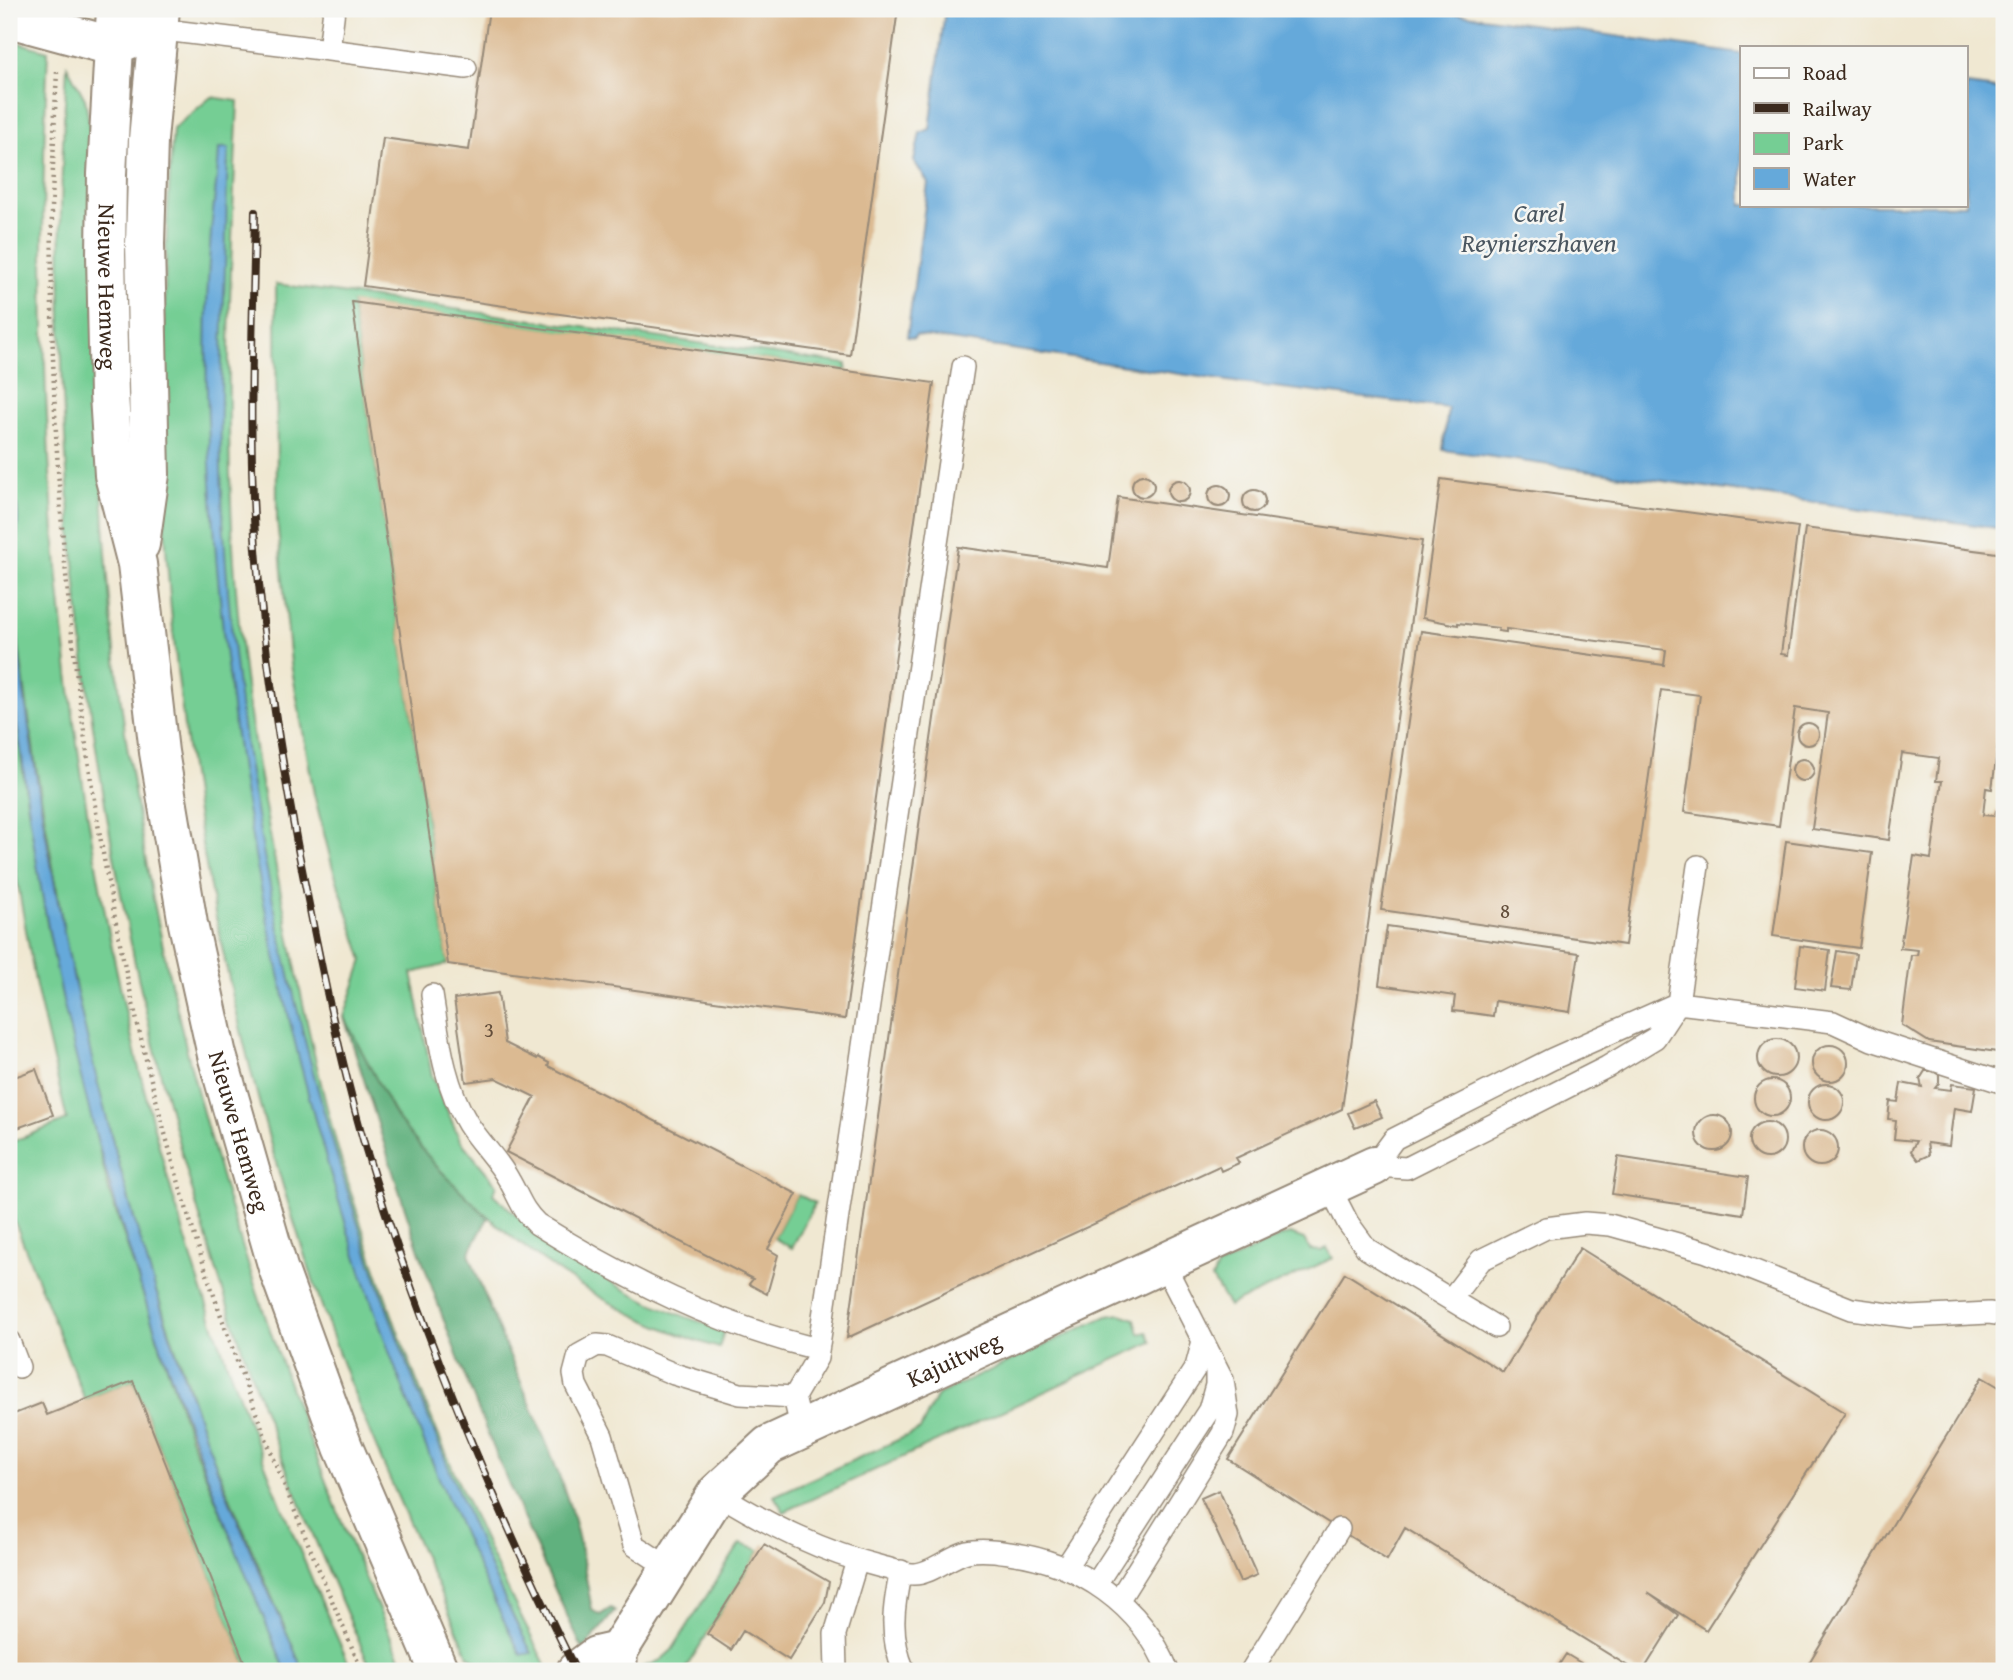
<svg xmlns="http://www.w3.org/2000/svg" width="2013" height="1680" viewBox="0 0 2013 1680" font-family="'Gentium Book Plus',serif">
  <rect width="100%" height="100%" fill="#f6f6f2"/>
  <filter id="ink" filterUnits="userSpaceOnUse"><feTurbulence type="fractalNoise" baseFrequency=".0143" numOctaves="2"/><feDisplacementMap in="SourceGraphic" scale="14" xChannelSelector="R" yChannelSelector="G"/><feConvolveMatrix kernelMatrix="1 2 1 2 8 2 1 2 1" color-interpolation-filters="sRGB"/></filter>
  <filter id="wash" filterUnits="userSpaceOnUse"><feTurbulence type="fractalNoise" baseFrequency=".00686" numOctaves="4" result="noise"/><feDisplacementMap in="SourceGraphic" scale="28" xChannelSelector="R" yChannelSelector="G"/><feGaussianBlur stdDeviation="1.57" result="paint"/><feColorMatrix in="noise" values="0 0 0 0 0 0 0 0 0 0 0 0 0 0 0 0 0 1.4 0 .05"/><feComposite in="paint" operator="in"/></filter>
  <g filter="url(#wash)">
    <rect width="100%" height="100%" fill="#f0e8d2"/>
    <path fill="#75ce94" stroke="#587c59" stroke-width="2" d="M9,40L48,51C27,459 71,876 194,1266C238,1404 293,1539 352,1671H303L209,1448L144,1255L94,1072L65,938L35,760L12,597L18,515L9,454Z
      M67,66L85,99L92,138C96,297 96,455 111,613C147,984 253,1333 406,1671H372C325,1565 279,1458 242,1348C102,942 39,495 67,66Z
      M211,97L238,101C230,264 223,426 236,589C243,686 260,782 278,878C296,971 314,1065 340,1156C392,1332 462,1505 547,1668L541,1671H491L468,1655C425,1556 378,1459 340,1357C245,1099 185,823 166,548C164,508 165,468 164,429C163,328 165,229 173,129Z
      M276,284L847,364L846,371L352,303L448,964L412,973L432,1076L460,1140L497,1185L493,1194C557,1254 638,1307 725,1329L719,1348C620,1318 535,1264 462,1192C439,1169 413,1144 396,1116C376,1084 361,1050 344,1017L363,960L332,865L314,794L291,664L277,519Z
      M9,664L27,802L48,929L109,1191L191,1440L286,1671H248L133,1381L85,1400L9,1207V1143L67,1120L36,987L9,834Z
      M797,1194L815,1203L792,1248L774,1238Z
      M1290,1234L1304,1239L1310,1250L1321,1251L1327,1248L1333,1258L1229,1306L1212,1279L1217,1267L1281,1236Z
      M1120,1314L1135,1319L1139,1334L1147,1332L1152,1342L784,1512L774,1496L920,1430L937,1395L1107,1316Z
      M740,1544L760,1550L684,1671H634L661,1660L672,1650Z"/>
    <path fill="#60b17e" stroke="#4e6e4e" stroke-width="2" d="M344,1017L396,1117L436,1166L488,1218L469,1253C497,1337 540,1416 568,1501C580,1536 585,1574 592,1610L600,1615L611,1608L615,1611L583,1650C523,1523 468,1392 422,1259C394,1179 370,1097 344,1017Z"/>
    <path fill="#65a9da" stroke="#506a7c" stroke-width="2" d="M945,9H1426L1742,54V205H1966V85L2004,90V529L1443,450L1448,408L1248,384L916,335L914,338L907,337L928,183L914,161L920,133L930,129Z
      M219,148H229C226,177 227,205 226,234C224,312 219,390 221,468C231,794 313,1138 437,1439C466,1511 495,1585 532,1653L521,1655C328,1275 224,847 208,421C205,359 206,295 211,233C213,205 218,176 219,148Z
      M9,455C10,476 17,496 18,517C18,544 10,572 13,599C45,899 114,1197 221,1479C246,1544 276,1607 303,1671H286C161,1378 59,1075 22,757C18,726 11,695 9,663C4,594 9,524 9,455Z"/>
    <g id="blocks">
      <path fill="#dbba92" d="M489,9H898L850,355L363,286L383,138L469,150Z
        M352,302L934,383L845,1019L448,964Z
        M1132 486a11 11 0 1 1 22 0a11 11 0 1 1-22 0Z
        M1441,479L1798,527L1781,654L1788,655L1805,528L2004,554L2002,714L1992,789L1986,788L1983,815L1995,816L1996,811L2001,812L2004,798V1053L1929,1042L1902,1025L1911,955H1917L1918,950L1900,948L1914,856L1931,859L1942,781H1936L1939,758L1902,753L1889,840L1812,829L1828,713L1795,708L1779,826L1684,812L1700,695L1661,690L1625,945L1381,910L1421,631L1664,665L1666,650L1506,629V632L1498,631L1499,628L1458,623V625L1422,618Z
        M1168 491a11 11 0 1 1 22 0a11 11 0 1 1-22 0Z
        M1208 496a11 11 0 1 1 22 0a11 11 0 1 1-22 0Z
        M1243 501a11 11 0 1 1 22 0a11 11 0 1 1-22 0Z
        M1118,497L1422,541L1342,1109L1236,1158L1239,1163L1221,1171L1219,1166L847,1338L958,547L1108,568Z
        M1797 734a11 11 0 1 1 22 0a11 11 0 1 1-22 0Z
        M1792 770a11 11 0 1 1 22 0a11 11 0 1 1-22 0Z
        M1786,841L1872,853L1859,948L1773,936Z
        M1387,926L1579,953L1570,1012L1495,1001L1493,1016L1472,1013L1453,1011L1455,996L1379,985Z
        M1800,946L1830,950L1825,991L1795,987Z
        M1837,951L1856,954L1851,990L1831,988Z
        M498,993L505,1043L537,1059L538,1057L549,1063L548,1066L797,1194L768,1249L778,1255L767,1294L749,1284L753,1279L506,1152L535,1097L496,1078L466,1082L454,999Z
        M1758 1058a19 19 0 1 1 38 0a19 19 0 1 1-38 0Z
        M1812 1063a18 18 0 1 1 36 0a18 18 0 1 1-36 0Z
        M36,1069L53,1115L9,1131V1079Z
        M1925,1071H1933L1939,1075V1083L1935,1088L1951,1090L1952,1084L1976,1087L1972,1111L1954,1108L1949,1146L1927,1143L1929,1155L1918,1160L1911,1151L1916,1141L1894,1139L1896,1120L1888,1119L1890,1101L1898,1102L1901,1083L1922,1087L1920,1079Z
        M1754 1098a18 18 0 1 1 36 0a18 18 0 1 1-36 0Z
        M1808 1102a18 18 0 1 1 36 0a18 18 0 1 1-36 0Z
        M1374,1101L1382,1117L1355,1128L1348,1113Z
        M1696 1133a18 18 0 1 1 36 0a18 18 0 1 1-36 0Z
        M1749 1140a18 18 0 1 1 36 0a18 18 0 1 1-36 0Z
        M1802 1148a18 18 0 1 1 36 0a18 18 0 1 1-36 0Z
        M1618,1157L1748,1177L1743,1214L1612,1194Z
        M1580,1248L1845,1413L1706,1630L1648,1593L1678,1615L1643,1671H1636L1405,1528L1387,1560L1228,1459L1345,1273L1503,1372Z
        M1982,1377L2004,1390V1671H1804Z
        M133,1381L248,1671H9V1416L42,1403L47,1415Z
        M1219,1490L1257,1575L1240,1582L1201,1498Z
        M764,1544L829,1582L825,1602L789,1660L743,1631L731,1650L707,1634Z
        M1566,1654L1594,1671H1555Z"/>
    </g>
  </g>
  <g filter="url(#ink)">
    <use href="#blocks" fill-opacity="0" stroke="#968978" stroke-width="2"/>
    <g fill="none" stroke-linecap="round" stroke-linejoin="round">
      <defs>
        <path id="lane" d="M156,29L329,50L334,9
          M329,50L466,68
          M432,995C439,1039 444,1085 468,1124C480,1143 498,1160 509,1180C519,1197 522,1210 537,1224C625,1279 717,1325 818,1349
          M1374,1166L1394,1139L1552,1059L1678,1003L1833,1022L1872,1040L2004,1083
          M1374,1166L1407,1168L1607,1067L1655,1038L1678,1003L1698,866
          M1329,1186L1348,1223L1367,1249L1496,1327
          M1451,1299L1481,1260L1546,1228L1585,1223L1610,1225L1707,1252L1851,1309L1911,1317L1989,1313L2004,1315
          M9,1341L19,1367
          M802,1431L794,1397L817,1358L963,367
          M717,1493C769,1525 822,1552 882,1567C891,1569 903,1574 913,1574C930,1575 950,1556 967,1552C979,1549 997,1551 1009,1553C1079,1562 1142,1605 1168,1671
          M1066,1567L1196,1367L1203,1341
          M669,1568L634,1545L602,1436L576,1385L574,1374L579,1355L597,1345L607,1346L674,1374L740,1394L794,1397
          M901,1571C893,1607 889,1636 904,1671
          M1096,1584L1209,1410L1216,1385V1372
          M1118,1601L1223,1433L1228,1415L1223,1380L1164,1264
          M836,1671L835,1634L857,1561
          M1251,1671L1339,1529"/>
        <g id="street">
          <path d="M9,18L112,46L156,29L142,9"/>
          <path d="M576,1671L596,1656L618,1651"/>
          <path id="s1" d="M617,1671L618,1651L717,1493L769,1445L1374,1166"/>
        </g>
        <g id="secondary">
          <path id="s2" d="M116,9L107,174L106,255L109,395L114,475L137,564L159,752L188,924L217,1055L278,1268L343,1447L439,1671"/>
          <path d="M140,544L150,474L145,244L148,140L160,9"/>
        </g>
      </defs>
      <use href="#lane" stroke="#968978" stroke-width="24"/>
      <use href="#street" stroke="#968978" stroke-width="42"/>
      <use href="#secondary" stroke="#968978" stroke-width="42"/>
      <path stroke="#968978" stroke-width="4.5" stroke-dasharray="2 5" stroke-linecap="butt" d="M57,72C35,457 81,871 196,1240C242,1387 301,1529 362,1671"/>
      <use href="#lane" stroke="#fff" stroke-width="21"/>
      <use href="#street" stroke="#fff" stroke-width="38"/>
      <use href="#secondary" stroke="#fff" stroke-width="38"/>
      <defs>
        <path id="rail" d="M255,212C253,328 247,445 257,561C265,660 281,757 299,854C318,951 337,1048 364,1143C418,1326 492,1501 576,1671"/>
      </defs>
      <use href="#rail" stroke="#3b2a1e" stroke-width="8"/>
      <use href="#rail" stroke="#f6f6f2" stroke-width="5" stroke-dasharray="16" stroke-linecap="butt"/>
    </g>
  </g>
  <g text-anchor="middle" stroke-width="5" stroke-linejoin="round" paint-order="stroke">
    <g font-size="21" fill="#634e3b">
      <text x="1505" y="918">8</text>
      <text x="489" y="1037">3</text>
    </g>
    <g font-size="24" fill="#3b2a1e" stroke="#f6f6f2">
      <text dy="8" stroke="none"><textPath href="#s2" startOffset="278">Nieuwe Hemweg</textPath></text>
      <text dy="8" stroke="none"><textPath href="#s2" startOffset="1136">Nieuwe Hemweg</textPath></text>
      <text dy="8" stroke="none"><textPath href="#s1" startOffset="481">Kajuitweg</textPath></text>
    </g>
    <g font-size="26" font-style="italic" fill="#4a5660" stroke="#f6f6f2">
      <text x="1539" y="222">Carel<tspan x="1539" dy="30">Reynierszhaven</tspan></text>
    </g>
  </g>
  <rect width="2013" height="1680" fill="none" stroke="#f6f6f2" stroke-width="35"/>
  <rect x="1740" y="46" width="228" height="161" fill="#f6f6f2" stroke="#aba49d" stroke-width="2"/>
  <rect x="1754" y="68" width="35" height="10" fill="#ffffff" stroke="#aba49d" stroke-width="2"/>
  <text x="1803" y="80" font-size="21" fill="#3b2a1e">Road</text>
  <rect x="1754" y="103" width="35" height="10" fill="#3b2a1e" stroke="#aba49d" stroke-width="2"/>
  <text x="1803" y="116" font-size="21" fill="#3b2a1e">Railway</text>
  <rect x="1754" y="133" width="35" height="21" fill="#75ce94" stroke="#aba49d" stroke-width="2"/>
  <text x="1803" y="150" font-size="21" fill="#3b2a1e">Park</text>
  <rect x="1754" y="168" width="35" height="21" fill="#65a9da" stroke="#aba49d" stroke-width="2"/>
  <text x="1803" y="186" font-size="21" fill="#3b2a1e">Water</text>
</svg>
